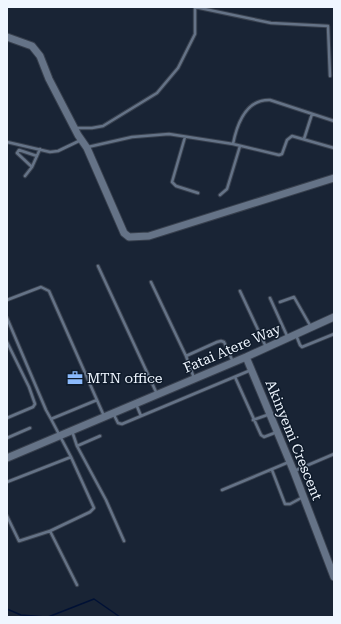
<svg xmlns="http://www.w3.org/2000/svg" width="341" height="624" viewBox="0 0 341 624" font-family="'Roboto Serif',serif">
  <rect width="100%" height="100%" fill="#192435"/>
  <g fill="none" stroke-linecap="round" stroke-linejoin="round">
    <path stroke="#001135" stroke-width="1.5" d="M7,609L21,615L46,617
      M48,617L94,599L120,617"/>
    <defs>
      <path id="lane" d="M195,7L271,23L328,26L330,76
        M75,128H92L103,126L157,93L178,68L195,34V7
        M185,137L172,182L176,186L198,193
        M304,139L312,114
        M7,142L50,152L58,151L81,140
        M233,144C237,124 246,99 270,100L334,121
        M88,147L132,137L169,134L233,144L279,155L282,154L287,140L292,136L334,148
        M32,167L17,153L19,150L37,156
        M25,176L32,167L40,149
        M220,195L227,189L240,146
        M98,266L157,394
        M151,282L186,356
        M240,291L266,347
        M270,298L288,338
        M7,300L41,287L49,291L104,416
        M280,302L294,297L311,327
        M7,318L46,410L51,419
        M296,335L300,345L302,347L334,334
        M7,342L29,387L35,404L33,407L7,418
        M235,377L261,435L264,437L277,432
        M194,378L186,356L217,342L221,341L224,342L233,362
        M136,404L141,416
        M113,413L118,423L122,424L251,370
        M253,420L270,414
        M72,431L77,446L100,436
        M7,438L30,428
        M77,446L106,500L124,541
        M272,470L285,504H290L303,497
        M294,471L334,454
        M7,482L71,457L51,419L97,400
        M222,490L289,462
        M7,516L19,541L50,531L77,585
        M50,531L90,512L94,508L71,457"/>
      <path id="secondary" d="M7,37L32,46L40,56L49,79L78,135L87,148L124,233L129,237L149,236L334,178
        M246,357L294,472L334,577
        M7,458L246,357L334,317"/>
    </defs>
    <use href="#lane" stroke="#38404e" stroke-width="4.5"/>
    <use href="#secondary" stroke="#38404e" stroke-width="9"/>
    <use href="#lane" stroke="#657387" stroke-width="2.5"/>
    <use href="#secondary" stroke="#657387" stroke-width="7"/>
  </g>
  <defs>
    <symbol id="office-bare" viewBox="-9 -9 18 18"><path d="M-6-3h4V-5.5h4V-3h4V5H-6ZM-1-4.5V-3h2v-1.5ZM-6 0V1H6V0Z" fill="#8bbafc" stroke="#0f1b2b" stroke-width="2.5" paint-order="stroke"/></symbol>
  </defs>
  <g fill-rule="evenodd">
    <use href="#office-bare" x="64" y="367" width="22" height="22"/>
  </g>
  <g text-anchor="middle" stroke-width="3" stroke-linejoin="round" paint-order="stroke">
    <g font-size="14" fill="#eff6ff" stroke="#0f1b2b">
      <text transform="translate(232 348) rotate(-23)" y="5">Fatai Atere Way</text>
      <text transform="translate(294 440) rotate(68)" y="5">Akinyemi Crescent</text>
    </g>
    <g font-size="14" fill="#eff6ff" stroke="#0f1b2b" text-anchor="start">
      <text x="87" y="383">MTN office</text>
    </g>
  </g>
  <rect width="341" height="624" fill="none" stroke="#eff6ff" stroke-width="16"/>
</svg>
